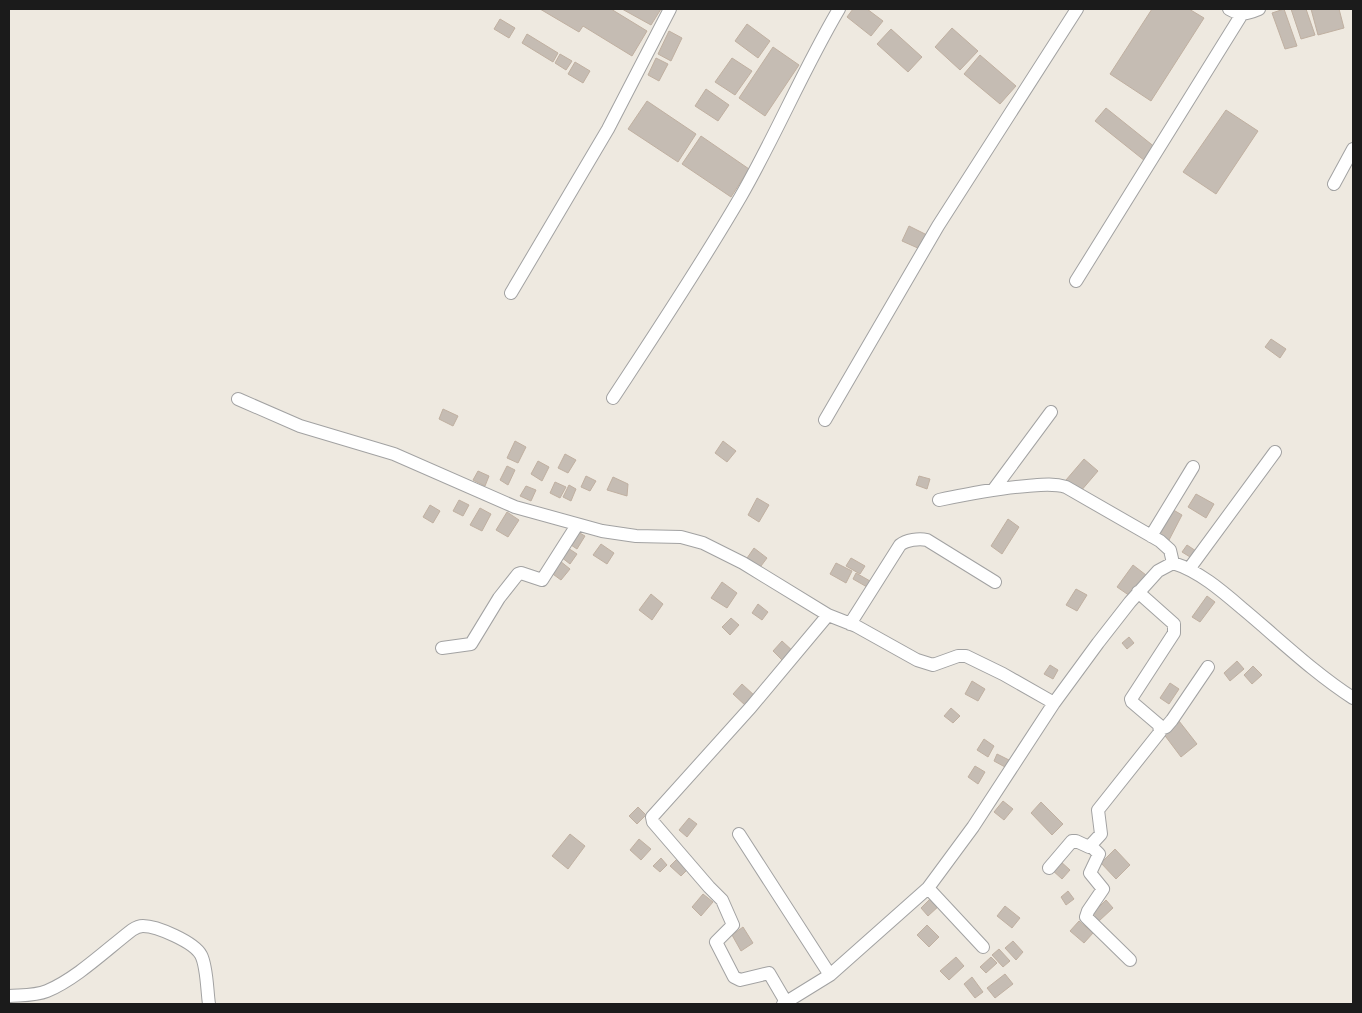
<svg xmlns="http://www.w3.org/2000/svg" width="1362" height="1013" viewBox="0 0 1362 1013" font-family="'Nunito Sans',sans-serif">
  <rect width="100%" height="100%" fill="#eee9e0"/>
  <path fill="#c5bcb3" stroke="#c0b0a1" d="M540,9H611L647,31L632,56L583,26L579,32Z
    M622,9H661L651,25Z
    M853,9H867L883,21L871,36L847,17Z
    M1152,9H1189L1204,18L1151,101L1110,74Z
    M1284,9L1297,46L1285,49L1272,13Z
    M1291,9H1306L1315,35L1301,39Z
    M1311,9H1339L1344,28L1318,35Z
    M500,19L515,28L509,38L494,29Z
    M747,24L770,41L758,58L735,41Z
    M952,28L978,51L960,70L935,47Z
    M891,29L922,57L908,72L877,44Z
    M669,31L682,38L671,61L658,54Z
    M527,34L558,53L553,62L522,43Z
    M773,47L799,65L765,116L739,98Z
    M560,54L572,61L566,70L555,63Z
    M980,55L1016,86L1000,104L964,74Z
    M656,58L668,64L659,81L648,75Z
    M732,58L752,71L735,95L715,82Z
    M575,62L590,71L583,83L568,74Z
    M706,89L729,105L718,121L695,106Z
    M647,101L696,134L678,162L628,129Z
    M1106,108L1156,148L1145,161L1095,121Z
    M1226,110L1258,131L1216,194L1183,172Z
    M701,136L749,169L731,197L682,164Z
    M909,226L927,235L920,249L902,241Z
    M1271,339L1286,349L1280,358L1265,347Z
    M443,409L458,416L453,426L439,419Z
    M515,441L526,447L518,463L507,458Z
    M723,441L736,451L727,462L715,453Z
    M565,454L576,460L568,473L558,468Z
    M1084,459L1098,471L1080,492L1066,480Z
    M538,461L549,467L542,481L531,474Z
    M507,466L515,470L508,485L500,480Z
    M478,471L489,476L485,486L473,480Z
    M586,476L596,481L590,491L581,487Z
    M919,476L930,479L927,489L916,485Z
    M613,477L628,484L627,496L607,490Z
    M555,482L566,487L560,498L550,493Z
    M569,485L576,489L571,501L563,497Z
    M526,486L536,490L531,501L520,496Z
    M1196,494L1214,504L1206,518L1188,507Z
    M757,498L769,505L759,522L748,515Z
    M459,500L469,505L463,516L453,511Z
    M430,505L440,511L433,523L423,517Z
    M480,508L491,514L482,531L470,525Z
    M1170,508L1182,515L1168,542L1155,535Z
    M507,512L519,520L508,537L496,530Z
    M1008,519L1019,527L1002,554L991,546Z
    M578,532L585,536L577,549L571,545Z
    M601,544L614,553L607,564L593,555Z
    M1187,545L1199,553L1195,560L1182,552Z
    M568,548L577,554L570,564L561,557Z
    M754,548L767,558L758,570L745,561Z
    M851,558L865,566L860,574L846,566Z
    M560,561L570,569L561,580L550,572Z
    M836,563L852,571L846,583L830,574Z
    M1133,565L1146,575L1130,596L1117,587Z
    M856,573L870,581L867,587L853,579Z
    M722,582L737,593L727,608L711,598Z
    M1076,589L1087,595L1077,611L1066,605Z
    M651,594L663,604L652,620L639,610Z
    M1207,596L1215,602L1200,622L1192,617Z
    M758,604L768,612L762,620L752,613Z
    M731,618L739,625L730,635L722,627Z
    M1129,637L1134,643L1127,649L1122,643Z
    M782,641L795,653L785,663L773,651Z
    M1237,661L1244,669L1230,681L1224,673Z
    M1050,665L1058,670L1053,679L1044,674Z
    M1253,666L1262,675L1252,684L1244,675Z
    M972,681L985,689L978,701L965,694Z
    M1170,683L1179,689L1169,704L1160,698Z
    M742,684L755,696L746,706L733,694Z
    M951,708L960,716L953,723L944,716Z
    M1179,721L1197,744L1181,757L1163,733Z
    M984,739L994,746L988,757L977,750Z
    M997,754L1009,760L1005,767L994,761Z
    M975,766L985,772L978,784L968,777Z
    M1003,801L1013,809L1004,820L994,812Z
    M1041,802L1063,824L1052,835L1031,813Z
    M638,807L646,815L637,824L629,816Z
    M689,818L697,824L687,837L679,830Z
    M570,834L585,846L568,869L552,856Z
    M639,839L651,849L641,860L630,850Z
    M1115,849L1130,865L1116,879L1101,863Z
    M661,858L667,865L660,872L653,866Z
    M677,859L687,870L681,876L670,866Z
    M1059,860L1070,870L1062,879L1051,869Z
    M1068,891L1074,899L1066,905L1061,897Z
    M703,894L713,902L701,916L692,907Z
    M932,897L940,905L928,916L921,908Z
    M1106,900L1113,908L1099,921L1092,914Z
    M1005,906L1020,918L1012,928L997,916Z
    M1079,921L1093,933L1084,943L1070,931Z
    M927,925L939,937L929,947L917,935Z
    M743,927L753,943L741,951L732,935Z
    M1013,941L1023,952L1016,960L1005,948Z
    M999,949L1010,961L1003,967L992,955Z
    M956,957L964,966L949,980L940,971Z
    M991,957L997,963L986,973L980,967Z
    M1005,974L1013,984L995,998L987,988Z
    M972,977L983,992L975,998L964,984Z"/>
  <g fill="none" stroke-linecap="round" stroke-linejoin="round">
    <defs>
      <path id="minor" d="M1229,9C1241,16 1247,14 1259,9
        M1334,184L1353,149
        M1076,281L1242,14
        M511,293L608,129L670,9
        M613,398C657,331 701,265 741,196C776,135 803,70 839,9
        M238,399L300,426L394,454L515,507L602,531L636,536L681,537L703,543L743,563L828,615L856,626L917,660L933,665L958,656H966L1003,674L1054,703
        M825,420L938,226L1077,9
        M994,489L1051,412
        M939,500C968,494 997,488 1027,486C1040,485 1053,483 1066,487L1160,541L1170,550L1173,563
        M1151,536L1193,467
        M1189,569L1275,452
        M850,624L900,545C906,540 919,538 927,540L995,582
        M442,648L471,644L499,598L518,574L521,573L542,580L577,525
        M1160,729L1166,727L1172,720L1208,667
        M739,834L830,975
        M1091,846L1099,854L1090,873L1103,889L1088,911L1086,917L1130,960
        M1049,868L1072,841H1076L1089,847L1101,834L1098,810L1160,732L1159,725L1132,702L1131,699L1174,633V624L1138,592
        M928,888L983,947
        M9,996C21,995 35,996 47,991C76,979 106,950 132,930C135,928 139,926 143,926C157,926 194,942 201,955C207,966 207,991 209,1004
        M786,1002L769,973L740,980L734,977L716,942L733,925L722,900L709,887L653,822L652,817L751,707L828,615
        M783,1004L830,975L928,888L973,827L1054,703L1098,643L1130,602L1158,571L1173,563C1199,571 1222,591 1243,609C1279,639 1314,673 1353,698"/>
    </defs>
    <use href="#minor" stroke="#a2a2a2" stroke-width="14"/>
    <use href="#minor" stroke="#fff" stroke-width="12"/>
  </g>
  <rect width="1362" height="1013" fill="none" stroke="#1b1b1b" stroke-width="20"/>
</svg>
